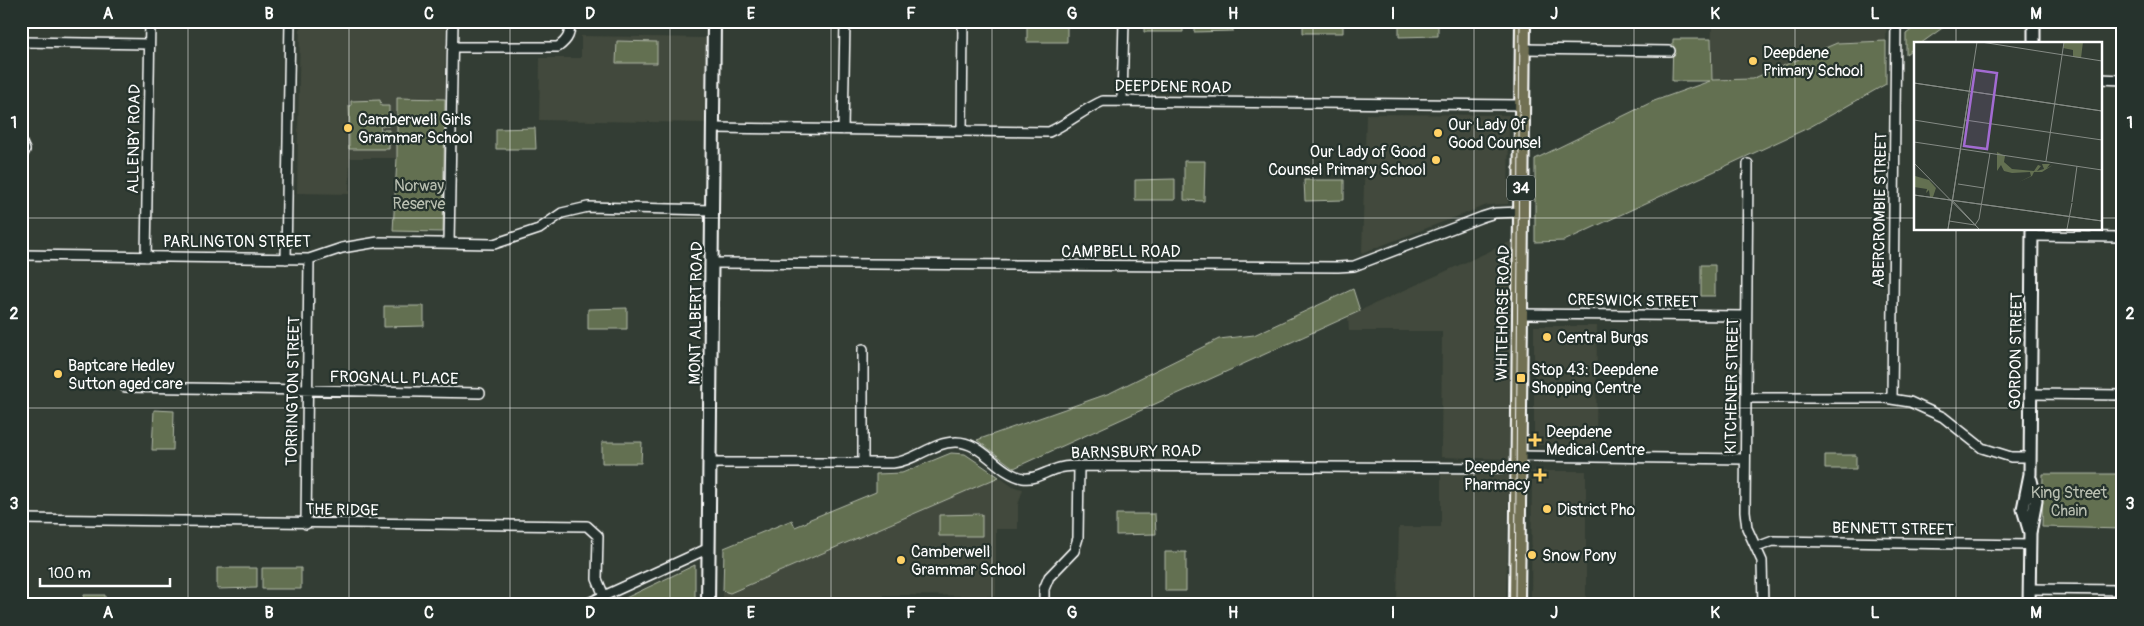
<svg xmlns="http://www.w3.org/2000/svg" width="2144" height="626" viewBox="0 0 2144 626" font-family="Pangolin,sans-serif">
  <rect width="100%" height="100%" fill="#333d34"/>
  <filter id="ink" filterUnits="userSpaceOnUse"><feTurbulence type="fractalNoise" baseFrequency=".02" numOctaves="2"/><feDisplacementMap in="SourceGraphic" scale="10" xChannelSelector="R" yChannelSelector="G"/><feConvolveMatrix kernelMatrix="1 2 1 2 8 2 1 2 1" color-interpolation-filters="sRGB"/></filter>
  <g filter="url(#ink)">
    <path fill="#42493c" d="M300,21H446L445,99H397V158H350L349,194L297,193Z
      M1712,21H1887L1886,41L1837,43L1752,79L1711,80Z
      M581,36L706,38L705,123L539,120L540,58H581Z
      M1366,114L1509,115L1508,204L1487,205L1362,253Z
      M1512,241L1509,459L1441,457L1442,331H1349L1348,316Z
      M1534,326H1597L1596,446L1534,445Z
      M1532,471H1586V605H1531Z
      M1441,473L1509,474L1506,605H1447L1446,600L1397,599L1399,527H1441Z
      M999,477L1013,487L1023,489L1018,505V529H996V596L883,595L882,605H723V591L730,593Z"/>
    <path fill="#637051" stroke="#b1b8a8" d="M1067,21V42H1027V22Z
      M1144,21H1183V32H1144Z
      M1194,21H1233V31L1194,32Z
      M1303,21H1343V33H1303Z
      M1399,21H1438V36L1399,37Z
      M1923,21H1952L1920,44H1915V47L1906,54V34Z
      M1673,39H1711L1712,80L1752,79L1837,43L1886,41V84L1810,127L1564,241L1535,242V159L1654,101L1710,81H1672Z
      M617,41L657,42V63H616Z
      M397,98L445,99L443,232L393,231L397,158Z
      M380,100L381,106H389V126H380L381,130H389V149H349V130H350L349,106H351V101Z
      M535,128L536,149H496V129Z
      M1184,161H1205L1204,201L1184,200Z
      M1175,179V200H1135V180Z
      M1304,180H1344V200L1305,201Z
      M1701,265H1715V296H1701Z
      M1353,289L1360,311L1014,468L977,440L1110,393L1219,339L1254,335Z
      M384,306H424V326L384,327Z
      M627,308V329H588V309Z
      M154,410L174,411L173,450H152Z
      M602,442H642L641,463H602Z
      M951,453L965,454L999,477L730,593L723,591L724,548L792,520L795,527L807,522L808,520L876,492V474L902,473Z
      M1825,455H1856V469H1825Z
      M2043,474H2123V529L2042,527Z
      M982,514V536H939V515Z
      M1116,514H1155L1156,534L1116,535Z
      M1165,552H1186V591H1165Z
      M695,565V605H611Z
      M217,568H257V588L217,589Z
      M262,568H301V589H262Z
      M84,595H105V605H84Z"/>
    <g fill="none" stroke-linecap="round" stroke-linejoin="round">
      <defs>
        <path id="minor" d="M21,42L149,44
          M452,47H558C569,39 570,34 570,21
          M1522,49L1670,51
          M2100,79L2123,80
          M1122,100L1124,21
          M713,128L1049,132C1069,123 1084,109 1103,101L1522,105
          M843,130L845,21
          M962,131L963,21
          M21,141L25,150L21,158
          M1748,164L1745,511L1747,528L1762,561L1763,605
          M2032,236L2123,237
          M449,243L453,21
          M21,255L309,259L342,248L378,242L494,244L539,229L562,213L588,207L712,210
          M146,257L150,21
          M286,259L290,21
          M712,263L1338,267L1354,266L1482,217L1495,213L1521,212
          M1519,314L1746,316
          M125,387L480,393
          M2030,394L2123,395
          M1746,398H1885L1910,402L1943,417L1982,448L2011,457H2030
          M1892,399L1896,21
          M1519,456L1745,459
          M710,463H893C915,461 933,442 955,442C982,441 997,473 1023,478C1035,480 1045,472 1056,469C1063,466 1071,466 1079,466L1519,468
          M863,463V349
          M21,519L587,526L598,536L597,579L604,596
          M306,524L309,259
          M1757,547L1773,541L2029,545
          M2029,589L2123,590
          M584,605L709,548
          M1044,605V589L1049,577L1074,551L1078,538L1079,466"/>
        <path id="tertiary" d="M2034,44V21
          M2030,533L2023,509L2030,474L2032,229
          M2029,605L2030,533L2036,501L2031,480"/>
        <path id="secondary" d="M708,605L714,21"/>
        <path id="primary" d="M1517,605L1523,21"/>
      </defs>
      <use href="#minor" stroke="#fff" stroke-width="12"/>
      <use href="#tertiary" stroke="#fff" stroke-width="15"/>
      <use href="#secondary" stroke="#fff" stroke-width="16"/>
      <use href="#primary" stroke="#fff" stroke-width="18"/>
      <use href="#minor" stroke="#26332d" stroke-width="9"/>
      <use href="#tertiary" stroke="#26332d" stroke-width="11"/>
      <use href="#secondary" stroke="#26332d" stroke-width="12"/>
      <use href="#primary" stroke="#716f52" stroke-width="14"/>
      <path stroke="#fff" stroke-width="1" d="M1515,605L1520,21"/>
    </g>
  </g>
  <path fill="none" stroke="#fff" stroke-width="1" stroke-opacity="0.55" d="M188,21V605M349,21V605M510,21V605M670,21V605M831,21V605M992,21V605M1152,21V605M1313,21V605M1474,21V605M1634,21V605M1795,21V605M1956,21V44M21,218H1915M2100,218H2123M1956,229V605M21,408H2123"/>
  <g fill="#ffd166" stroke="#26332d" stroke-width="2">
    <circle cx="1753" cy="61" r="5"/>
    <circle cx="348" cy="128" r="5"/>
    <circle cx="1438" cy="133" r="5"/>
    <circle cx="1436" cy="160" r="5"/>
    <circle cx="1547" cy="337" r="5"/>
    <circle cx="58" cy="374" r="5"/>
    <rect x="1516" y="373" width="10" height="10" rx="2.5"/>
    <path d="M1532.5 432.5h5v5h5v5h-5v5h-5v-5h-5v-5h5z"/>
    <path d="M1537.5 467.5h5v5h5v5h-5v5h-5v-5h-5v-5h5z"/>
    <circle cx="1547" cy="509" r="5"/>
    <circle cx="1532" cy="555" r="5"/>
    <circle cx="901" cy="560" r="5"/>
  </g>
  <g text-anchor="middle" stroke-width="4.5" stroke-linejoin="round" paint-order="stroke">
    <rect fill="#26332d" stroke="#bec2c0" stroke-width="1" x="1507" y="175.5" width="28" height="25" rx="4"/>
    <g font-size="15" font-weight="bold" fill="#fff">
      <text x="1521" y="193">34</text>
    </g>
    <g font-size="16" fill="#fff" stroke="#26332d" text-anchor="start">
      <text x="1763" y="58">Deepdene<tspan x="1763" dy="18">Primary School</tspan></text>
      <text x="358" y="125">Camberwell Girls<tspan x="358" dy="18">Grammar School</tspan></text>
      <text x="1448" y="130">Our Lady Of<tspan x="1448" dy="18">Good Counsel</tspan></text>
      <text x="1426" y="157" text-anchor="end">Our Lady of Good<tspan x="1426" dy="18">Counsel Primary School</tspan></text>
      <text x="1557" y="343">Central Burgs</text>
      <text x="68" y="371">Baptcare Hedley<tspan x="68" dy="18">Sutton aged care</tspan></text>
      <text x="1531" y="375">Stop 43: Deepdene<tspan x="1531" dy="18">Shopping Centre</tspan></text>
      <text x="1546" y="437">Deepdene<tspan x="1546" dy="18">Medical Centre</tspan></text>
      <text x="1530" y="472" text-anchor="end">Deepdene<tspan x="1530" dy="18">Pharmacy</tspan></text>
      <text x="1557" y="515">District Pho</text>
      <text x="911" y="557">Camberwell<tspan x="911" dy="18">Grammar School</tspan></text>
      <text x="1542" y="561">Snow Pony</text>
    </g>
    <g font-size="16" fill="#fff" stroke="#26332d">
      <text transform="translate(1173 86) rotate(1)" y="6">DEEPDENE ROAD</text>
      <text transform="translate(133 139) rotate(-89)" y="6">ALLENBY ROAD</text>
      <text transform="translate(1879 210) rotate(-89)" y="6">ABERCROMBIE STREET</text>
      <text x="237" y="247">PARLINGTON STREET</text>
      <text x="1121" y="257">CAMPBELL ROAD</text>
      <text transform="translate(1633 300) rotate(1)" y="6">CRESWICK STREET</text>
      <text transform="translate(695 313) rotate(-89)" y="6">MONT ALBERT ROAD</text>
      <text transform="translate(1502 313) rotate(-89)" y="6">WHITEHORSE ROAD</text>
      <text transform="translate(2015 351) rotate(-89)" y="6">GORDON STREET</text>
      <text transform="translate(394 377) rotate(1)" y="6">FROGNALL PLACE</text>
      <text transform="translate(1731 386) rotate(-89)" y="6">KITCHENER STREET</text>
      <text transform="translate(292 391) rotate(-89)" y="6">TORRINGTON STREET</text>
      <text transform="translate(1136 451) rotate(-1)" y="6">BARNSBURY ROAD</text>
      <text transform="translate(342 509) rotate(1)" y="6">THE RIDGE</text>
      <text transform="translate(1893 528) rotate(1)" y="6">BENNETT STREET</text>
    </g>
    <g font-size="16" fill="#b9bfb1" stroke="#26332d">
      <text x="419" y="191">Norway<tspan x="419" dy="18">Reserve</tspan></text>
      <text x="2069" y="498">King Street<tspan x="2069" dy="18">Chain</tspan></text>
    </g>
  </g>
  <g transform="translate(1914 42)">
    <rect width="188" height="188" fill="#333d34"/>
    <path d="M150,0H169L167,16L159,15V8L149,6ZM83,110L91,114L90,120L98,127L120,129L124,123L127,124L123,129L130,127L128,122H136L133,126L139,123L128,130H120L118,134L105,140L117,134L116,130L98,131L90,129L87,123L83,129ZM1,134L15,138L22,146L19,155H16L15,148L12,151L13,147L0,145Z" fill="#637051"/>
    <path fill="none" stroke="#858b85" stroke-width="1" d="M67,0L188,19M0,41L188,69M0,41L188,69M0,78L50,86M51,78L188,98M0,100L188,128M132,119L150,0M0,121L65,187M44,142L70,146M0,153L188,179M0,153L188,179M38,158L65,187M158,160L163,124M35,179L61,183M61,183L65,177L76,111M34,187L63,0M34,187L55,52M153,187L158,161"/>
    <path fill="#a36bd2" fill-opacity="0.15" stroke="#a36bd2" stroke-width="2.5" d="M61,28L83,31L73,107L50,104Z"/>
    <rect width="188" height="188" fill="none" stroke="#fff" stroke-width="2.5"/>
  </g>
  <rect width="2144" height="626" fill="none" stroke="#26332d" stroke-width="55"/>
  <path d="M40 578v8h130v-8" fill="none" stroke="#ffffff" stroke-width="2.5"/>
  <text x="48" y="578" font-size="15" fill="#ffffff" stroke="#26332d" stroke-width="4" paint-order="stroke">100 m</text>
  <rect x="28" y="28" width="2088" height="570" fill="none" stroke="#fff" stroke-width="2"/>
  <g font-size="16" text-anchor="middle" font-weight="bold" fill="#fff">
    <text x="108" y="19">A</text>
    <text x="269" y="19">B</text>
    <text x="429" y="19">C</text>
    <text x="590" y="19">D</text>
    <text x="751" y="19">E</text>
    <text x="911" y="19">F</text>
    <text x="1072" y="19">G</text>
    <text x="1233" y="19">H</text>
    <text x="1393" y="19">I</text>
    <text x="1554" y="19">J</text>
    <text x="1715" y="19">K</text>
    <text x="1875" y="19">L</text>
    <text x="2036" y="19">M</text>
    <text x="14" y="128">1</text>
    <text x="2130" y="128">1</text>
    <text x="14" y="319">2</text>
    <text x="2130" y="319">2</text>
    <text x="14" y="509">3</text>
    <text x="2130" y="509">3</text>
    <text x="108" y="618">A</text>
    <text x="269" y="618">B</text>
    <text x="429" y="618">C</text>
    <text x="590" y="618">D</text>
    <text x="751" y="618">E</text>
    <text x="911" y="618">F</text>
    <text x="1072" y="618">G</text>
    <text x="1233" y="618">H</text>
    <text x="1393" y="618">I</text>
    <text x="1554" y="618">J</text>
    <text x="1715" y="618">K</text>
    <text x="1875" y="618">L</text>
    <text x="2036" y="618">M</text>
  </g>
</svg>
